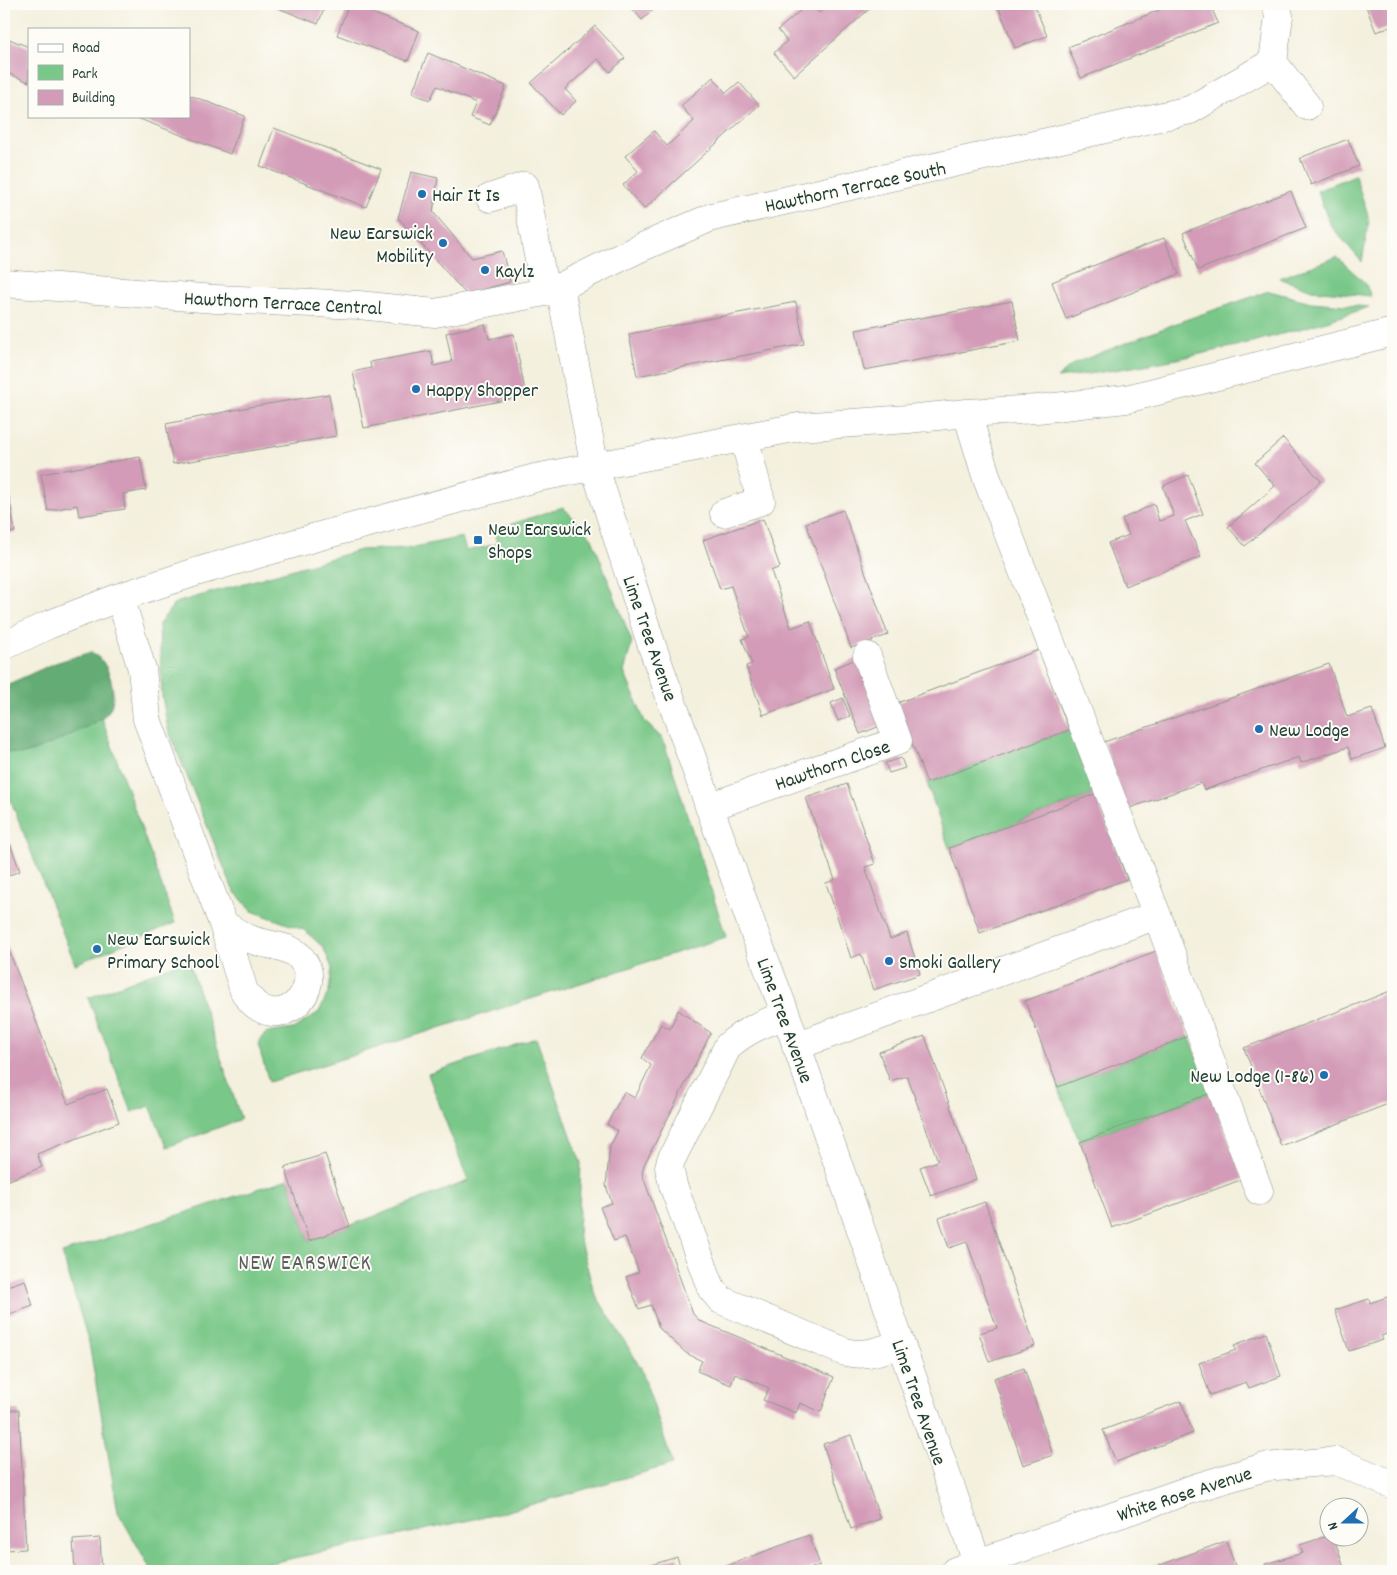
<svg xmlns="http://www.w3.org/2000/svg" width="1397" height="1575" viewBox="0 0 1397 1575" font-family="Dekko,sans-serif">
  <rect width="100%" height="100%" fill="#fdfcf7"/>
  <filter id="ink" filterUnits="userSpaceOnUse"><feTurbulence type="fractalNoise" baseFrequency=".02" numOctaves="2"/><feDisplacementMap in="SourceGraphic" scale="10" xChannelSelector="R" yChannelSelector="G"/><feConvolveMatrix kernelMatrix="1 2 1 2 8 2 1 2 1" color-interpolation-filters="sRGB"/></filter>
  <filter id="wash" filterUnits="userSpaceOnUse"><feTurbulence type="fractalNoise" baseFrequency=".0096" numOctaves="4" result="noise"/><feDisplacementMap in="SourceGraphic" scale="20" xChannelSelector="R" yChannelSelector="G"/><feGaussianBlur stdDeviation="1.12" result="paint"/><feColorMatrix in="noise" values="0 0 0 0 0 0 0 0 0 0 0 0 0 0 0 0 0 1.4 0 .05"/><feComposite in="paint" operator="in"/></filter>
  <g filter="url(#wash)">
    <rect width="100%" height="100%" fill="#f4f0de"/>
    <path fill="#7ac889" stroke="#4c825e" d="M1355,175L1369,219L1362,262L1331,226L1317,191Z
      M1337,257L1365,283L1371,296L1312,290L1279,278Z
      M1269,291L1311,302L1369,307C1268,342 1164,365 1057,378L1075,363L1182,321Z
      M563,507L592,538L632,642L624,672L645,722L663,739L726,937L269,1082L258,1044L266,1033L293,1029L319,1012L329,991L332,968L323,947L304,930L252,911L233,890L168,729L162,696L159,624L175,603L360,550L410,548L462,537L466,551L497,544L494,530Z
      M97,704L175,923L75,964L4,783V742Z
      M1069,730L1095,794L949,848L927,783Z
      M188,959L241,1119L167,1147L150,1106L132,1112L88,998Z
      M1189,1036L1211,1093L1080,1142L1058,1087Z
      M536,1038L581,1163L578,1234L594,1292L641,1368L673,1464L498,1514L233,1571H152L118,1512L89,1343L62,1253L288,1179L309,1241L468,1181L428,1074Z"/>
    <path fill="#63ac75" stroke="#417454" d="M91,652C95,655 100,658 103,662C111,674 118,699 108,712C102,722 36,752 23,754C17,754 9,752 4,751V686L55,663Z"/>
    <g id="blocks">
      <path fill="#d39bb7" d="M268,4H326L318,24Z
        M349,4L419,31L408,61L337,35Z
        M628,4H660L642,20Z
        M808,4H810L819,13L830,4H875L794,76L774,53L787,41L778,30Z
        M997,4H1034L1047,36L1015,48Z
        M1174,4H1210L1218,23L1081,78L1068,47Z
        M1365,4H1393V26L1376,32Z
        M595,26L625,58L610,72L598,59L565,89L576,101L561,115L531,83Z
        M4,37L29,47V82L4,72Z
        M428,53L506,86L490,125L470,117L476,103L437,86L430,100L412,93Z
        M713,77L726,93L739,82L759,105L644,209L623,185L638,171L625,156L654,131L667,146L694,121L681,106Z
        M189,95L245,116L230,154L132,116H189Z
        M274,128L381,169L366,207L260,166Z
        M1348,139L1359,166L1311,185L1300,158Z
        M411,172L438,178L433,212L472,258L502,251L510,282L466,294L398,218Z
        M1291,191L1306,228L1198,270L1183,233Z
        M1164,238L1179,274L1066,319L1052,282Z
        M1012,301L1020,341L864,370L856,330Z
        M796,302L804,344L637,376L629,334Z
        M485,324L489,339L514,334L526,396L364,428L353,372L371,368L370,362L431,351L434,366L452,362L446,333Z
        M329,394L336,436L173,464L166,424L249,407Z
        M1283,438L1321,481L1245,546L1228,527L1275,486L1255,463Z
        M140,457L146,490L123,494L125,509L79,516L77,505L48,511L41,474Z
        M1188,475L1203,514L1185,521L1201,557L1125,586L1108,543L1129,535L1122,519L1154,504L1159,521L1174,516L1163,486Z
        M9,496L15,532L4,534V497Z
        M843,510L888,635L851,648L806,523Z
        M763,519L780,567L771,571L791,628L810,621L834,689L763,715L746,666L752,664L742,639L749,637L731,586L720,589L703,540Z
        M1039,650L1069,730L927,783L897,703Z
        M859,658L885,724L860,734L834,668Z
        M1329,664L1347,717L1372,709L1385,748L1352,759L1348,747L1301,763L1299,757L1204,790L1201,783L1127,809L1104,742Z
        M843,698L850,716L838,721L831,703Z
        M901,758L905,768L889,773L885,763Z
        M847,784L875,864L865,867L890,939L907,933L920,974L873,990L861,954L851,958L826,883L835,880L806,798Z
        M1095,794L1127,879L980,933L949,848Z
        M9,841L20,871L4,877V843Z
        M4,938L68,1104L107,1089L119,1122L37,1154L42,1167L4,1182Z
        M1156,951L1189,1036L1058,1087L1025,1001Z
        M1393,990V1102L1281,1146L1244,1048Z
        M678,1010L711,1033L644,1165L642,1174L693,1314L700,1321L834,1377L821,1412L800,1403L796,1413L763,1400L769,1388L735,1374L731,1385L697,1371L702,1361L686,1353L659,1328L651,1305L639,1309L626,1277L639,1272L625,1237L614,1241L600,1207L612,1203L606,1186L610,1146L618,1131L607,1124L624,1092L635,1098L651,1065L642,1058L661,1024L670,1029Z
        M925,1036L976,1179L931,1196L920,1167L938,1161L907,1076L890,1081L879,1052Z
        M1211,1093L1243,1179L1112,1228L1080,1142Z
        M325,1154L350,1226L309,1241L285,1167Z
        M985,1202L1035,1346L989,1362L979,1333L997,1328L967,1242L949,1248L939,1218Z
        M25,1280L33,1306L4,1316V1287Z
        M1393,1295V1332L1381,1336L1383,1340L1349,1351L1335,1310L1369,1299L1370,1303Z
        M1266,1333L1281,1376L1249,1388L1246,1382L1210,1395L1199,1363L1236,1350L1234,1345Z
        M1024,1368L1053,1455L1023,1465L994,1378Z
        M1181,1401L1193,1433L1116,1462L1103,1430Z
        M4,1410H19L26,1549L4,1550Z
        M851,1435L880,1519L851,1529L823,1444Z
        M809,1535L820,1565L804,1571H727L726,1566Z
        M1330,1535V1538H1334L1345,1571H1267L1265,1564L1303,1553L1300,1545Z
        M100,1538L102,1571H75L73,1540Z
        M1226,1541L1237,1571H1150L1149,1569Z
        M677,1557L682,1571H632Z"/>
    </g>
  </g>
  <g filter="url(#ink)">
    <use href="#blocks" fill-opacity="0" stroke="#8a9689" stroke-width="1"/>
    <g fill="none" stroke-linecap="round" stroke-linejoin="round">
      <defs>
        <path id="minor" d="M1273,62L1307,106
          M490,198L525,186L545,292
          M4,283L216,299L359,305L435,313L545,292L560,287L640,248L712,217L1190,110L1273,62L1279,16L1276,4
          M560,287L595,468L652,646L756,937L786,1015L980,1571
          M967,413L987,479L1157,915L1259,1191
          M724,513L761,501L744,438
          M120,597L142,669L147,719L223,924L244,991C275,1042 329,989 300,957C287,944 266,946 250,939C241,936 232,929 223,924
          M4,646L48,625L120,597L196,572L320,536L535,478L799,427L908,419L967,413L1037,409L1126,399L1393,332
          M709,807L898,741L867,656
          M786,1015C764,1023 746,1030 728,1046L671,1160L669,1167L673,1185L711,1288L721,1300L845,1352C866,1357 881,1350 900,1344
          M796,1046L1157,915
          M955,1571L1198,1487L1265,1467L1336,1461L1393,1485"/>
      </defs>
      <use href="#minor" stroke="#8a9689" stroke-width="29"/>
      <use href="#minor" stroke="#fff" stroke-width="28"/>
    </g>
  </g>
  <g fill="#1f6fb2" stroke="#fdfcf7" stroke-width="2">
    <circle cx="422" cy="194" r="5"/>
    <circle cx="443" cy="243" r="5"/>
    <circle cx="485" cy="270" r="5"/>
    <circle cx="416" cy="389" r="5"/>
    <rect x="473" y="535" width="10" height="10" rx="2.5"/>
    <circle cx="1259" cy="729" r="5"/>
    <circle cx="97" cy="949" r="5"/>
    <circle cx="889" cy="961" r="5"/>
    <circle cx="1324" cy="1075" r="5"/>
  </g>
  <g text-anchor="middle" stroke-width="4" stroke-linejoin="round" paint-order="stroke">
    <g font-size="20" fill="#1f3d34" stroke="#fdfcf7">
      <text transform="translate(855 186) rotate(-12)" y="7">Hawthorn Terrace South</text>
      <text transform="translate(283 302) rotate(3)" y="7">Hawthorn Terrace Central</text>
      <text transform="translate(651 638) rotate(71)" y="7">Lime Tree Avenue</text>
      <text transform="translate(832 764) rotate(-19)" y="7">Hawthorn Close</text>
      <text transform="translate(786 1020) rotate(70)" y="7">Lime Tree Avenue</text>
      <text transform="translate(920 1402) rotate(71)" y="7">Lime Tree Avenue</text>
      <text transform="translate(1184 1493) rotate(-18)" y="7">White Rose Avenue</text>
    </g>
    <g font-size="20" fill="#1f3d34" stroke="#fdfcf7" text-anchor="start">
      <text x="432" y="201">Hair It Is</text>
      <text x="433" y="239" text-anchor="end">New Earswick<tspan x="433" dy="23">Mobility</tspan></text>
      <text x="495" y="277">Kaylz</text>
      <text x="426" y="396">Happy Shopper</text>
      <text x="488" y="535">New Earswick<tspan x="488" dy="23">Shops</tspan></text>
      <text x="1269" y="736">New Lodge</text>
      <text x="107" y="945">New Earswick<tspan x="107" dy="23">Primary School</tspan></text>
      <text x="899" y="968">Smoki Gallery</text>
      <text x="1314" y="1082" text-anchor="end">New Lodge (1-86)</text>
    </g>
    <g font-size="22" letter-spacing="1" fill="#5e5e62" stroke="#fdfcf7">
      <text x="305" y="1269">NEW EARSWICK</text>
    </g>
  </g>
  <rect width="1397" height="1575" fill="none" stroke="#fdfcf7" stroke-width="20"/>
  <rect x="28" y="28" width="162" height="90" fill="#fdfcf7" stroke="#a4b0a9"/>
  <rect x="38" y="44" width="25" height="8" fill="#ffffff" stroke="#a4b0a9"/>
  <text x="72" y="52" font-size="15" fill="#1f3d34">Road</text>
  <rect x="38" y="65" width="25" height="15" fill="#7ac889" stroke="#a4b0a9"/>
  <text x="72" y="78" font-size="15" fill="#1f3d34">Park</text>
  <rect x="38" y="90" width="25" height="15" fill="#d39bb7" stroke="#a4b0a9"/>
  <text x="72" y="102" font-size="15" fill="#1f3d34">Building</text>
  <g transform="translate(1344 1522) rotate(249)"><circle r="24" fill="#fdfcf7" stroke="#a4b0a9"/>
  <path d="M0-4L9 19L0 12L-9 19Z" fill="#1f6fb2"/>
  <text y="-8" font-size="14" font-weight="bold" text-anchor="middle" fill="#1f3d34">N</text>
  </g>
</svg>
